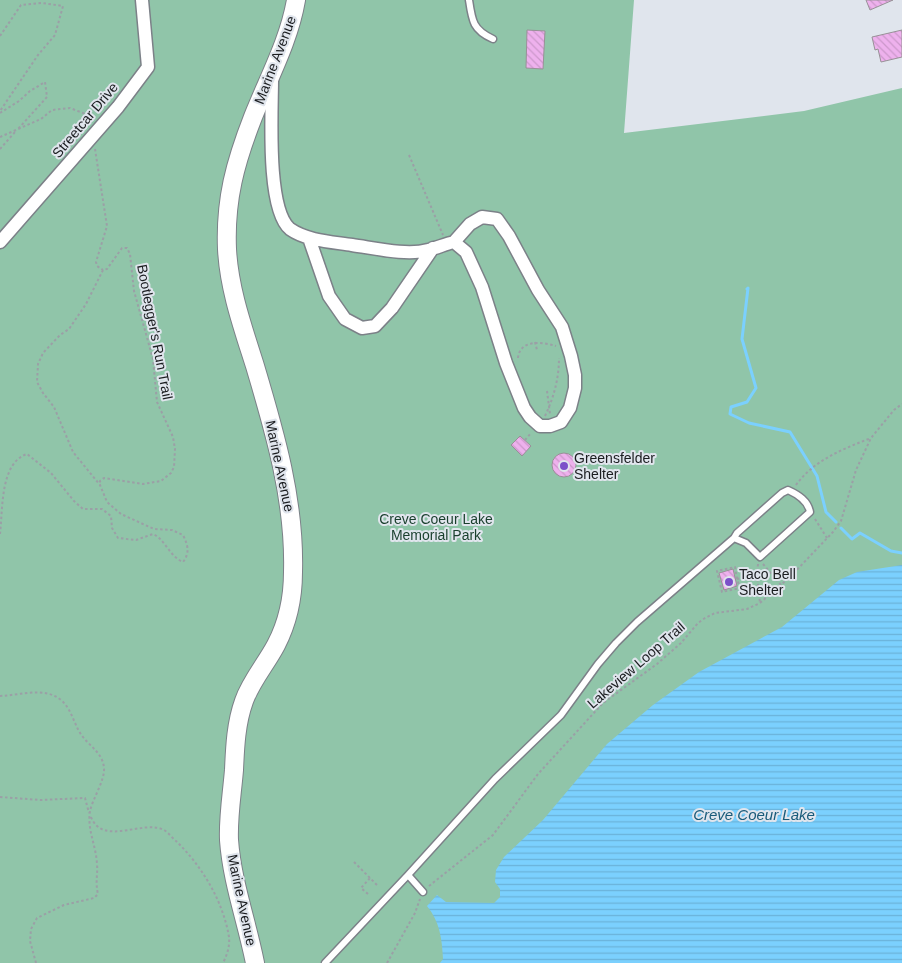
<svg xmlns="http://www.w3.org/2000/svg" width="902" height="963" viewBox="0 0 902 963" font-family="Helvetica,sans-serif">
  <defs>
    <pattern id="water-rules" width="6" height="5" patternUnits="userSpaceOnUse" patternTransform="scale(1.25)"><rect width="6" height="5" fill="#7bd0fe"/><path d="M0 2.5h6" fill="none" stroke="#6ab2d9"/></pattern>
    <pattern id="building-back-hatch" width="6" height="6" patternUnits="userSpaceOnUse" patternTransform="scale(1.25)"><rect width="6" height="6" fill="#eeb1ed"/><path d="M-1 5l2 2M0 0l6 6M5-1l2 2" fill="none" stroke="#cc98cb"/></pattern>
  </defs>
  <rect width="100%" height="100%" fill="#e0e5ed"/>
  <path fill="#90c5a9" d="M0,0H634L624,133L804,111L902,88V963H0Z"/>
  <path fill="url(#water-rules)" d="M902,565V963H440L443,959C442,939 440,922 427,906L437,895L446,902L494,903L500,897V889L495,882L496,870L504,857L543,820L607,744L653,705L699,672L782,627L839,580L857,572Z"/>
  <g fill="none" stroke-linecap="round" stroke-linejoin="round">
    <path stroke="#7bd0fe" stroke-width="3" d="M747,289L748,288L742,339L756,388L747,402L731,407L730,414L749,423L790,432L817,476L826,512L836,522
      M841,528L852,539L860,533L891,551L902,553"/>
  </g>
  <path fill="url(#building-back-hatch)" stroke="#989197" d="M866,0H893L870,10Z
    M527,30L545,31L543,69L526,68Z
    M902,30V57L881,62L878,49L875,50L872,37Z
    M520,436L531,446L522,456L511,445Z
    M552 465a12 12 0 1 1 24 0a12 12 0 1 1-24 0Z
    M733,569L737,586L724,590L719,573Z"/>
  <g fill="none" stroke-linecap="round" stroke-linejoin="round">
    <defs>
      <path id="service" d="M469,0C472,21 473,30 493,39
        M408,875L423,892
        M325,963L408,875L495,779L561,715L598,664L616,643L637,622L734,538L737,533L782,493L788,490C799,495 808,501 810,512L760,557L746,543L734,538"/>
      <path id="minor" d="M272,79C272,111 266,209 290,229C307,241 333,242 352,245C374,248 407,256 428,250C437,248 445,244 454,242
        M482,217L497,219L509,236L538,290L562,327L571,356L575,375V388L570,408L561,422L550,426H540L530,417L524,408L506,363L482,287L466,252L454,242L470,224Z
        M309,238L329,296L345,319L362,328L375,326L392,308L433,248
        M0,242L118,107L148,67L142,0"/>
      <path id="secondary" d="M255,963C247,922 232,882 229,840C228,817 232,794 234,770C235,747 236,723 244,701C251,681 266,664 276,645C288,622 293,597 293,572C295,501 275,433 255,366C243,328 229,289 227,249C225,200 235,163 253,117C268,79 289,41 296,0"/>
    </defs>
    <use href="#service" stroke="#7c8188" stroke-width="9"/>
    <use href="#minor" stroke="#7c8188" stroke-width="15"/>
    <use href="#secondary" stroke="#7c8188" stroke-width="20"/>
    <path stroke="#9b9fa6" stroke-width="2" stroke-dasharray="2.5 2.5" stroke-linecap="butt" d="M0,36L21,5L42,3L63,6L55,35L38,55L0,111
      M0,113L19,101L30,91L45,82L47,97L18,129
      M0,137L41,119L52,110L70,108L88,115L92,120
      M0,149L15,132
      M95,149L107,226L96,262L97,266L103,270
      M409,155L443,235
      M535,342L537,350
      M518,358C520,339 542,342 556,346
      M547,391L550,414
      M545,416C554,397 559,378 559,358
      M525,440L531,433
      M796,485C814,460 843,449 871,438
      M815,519L827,538
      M0,534C3,508 0,463 27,454L51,473L74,501L83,509H102L111,516L112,528L118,538L136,540L153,534C165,539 169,556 183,562C190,553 188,545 183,535L172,530L154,529L121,514L107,502L100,485L73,452L54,407L43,393L37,382L38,364L43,353L60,335L69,329L86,304L103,270L107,269L122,248H127L130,254L134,291L153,359L157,402L173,437L175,449L174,467L171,473L161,481L143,484L104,478L100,481V485
      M758,564L757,575L760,603
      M763,564L781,585
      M737,579L735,567L717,571L722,592L740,588L737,579L769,571
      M0,696C24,695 54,683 69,710C74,719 77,730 83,737C91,747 103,754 104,768C105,780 93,798 90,811C87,830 96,845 97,864C98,874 95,882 98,894L94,898L64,905L37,918L31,929L30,941L36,963
      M0,797L40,800L85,798L89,813
      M91,817C103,847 143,819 164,830C168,832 172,838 176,841C202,866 223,901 229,937C230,946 227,955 223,963
      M354,862L370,878
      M429,886L493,835L538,774L603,703L657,664L681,643L698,623L705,618L715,613L747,609L760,603L790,577L833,532L841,521L856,470L871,438L894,410L902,404
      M368,894L361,888L370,878L377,885
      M387,963L415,913L420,899"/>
    <use href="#service" stroke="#fff" stroke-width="6"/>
    <use href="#minor" stroke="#fff" stroke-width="12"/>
    <use href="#secondary" stroke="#fff" stroke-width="18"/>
  </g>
  <g fill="#7b50c9" stroke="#e0e5ed" stroke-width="2">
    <circle cx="564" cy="466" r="5"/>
    <circle cx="729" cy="582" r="5"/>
  </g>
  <g text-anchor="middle" stroke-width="4" stroke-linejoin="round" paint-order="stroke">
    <g font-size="14" fill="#1a1c1f" stroke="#e0e5ed">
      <text transform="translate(275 60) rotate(-69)" y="5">Marine Avenue</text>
      <text transform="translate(85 120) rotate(-50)" y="5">Streetcar Drive</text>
      <text transform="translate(155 332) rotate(79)" y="5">Bootlegger's Run Trail</text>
      <text transform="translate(280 466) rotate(78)" y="5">Marine Avenue</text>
      <text transform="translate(636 665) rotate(-41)" y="5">Lakeview Loop Trail</text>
      <text transform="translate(242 900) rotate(78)" y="5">Marine Avenue</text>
    </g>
    <g font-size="14" fill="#1a1c1f" stroke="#e0e5ed" text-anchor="start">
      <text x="574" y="463">Greensfelder<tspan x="574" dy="16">Shelter</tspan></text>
      <text x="739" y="579">Taco Bell<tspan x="739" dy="16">Shelter</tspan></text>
    </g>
    <g font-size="14" fill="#193f2d" stroke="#e0e5ed">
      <text x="436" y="524">Creve Coeur Lake<tspan x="436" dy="16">Memorial Park</tspan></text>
    </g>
    <g font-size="15" font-style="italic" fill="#195b7a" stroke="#e0e5ed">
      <text x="754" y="820">Creve Coeur Lake</text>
    </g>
  </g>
</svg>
